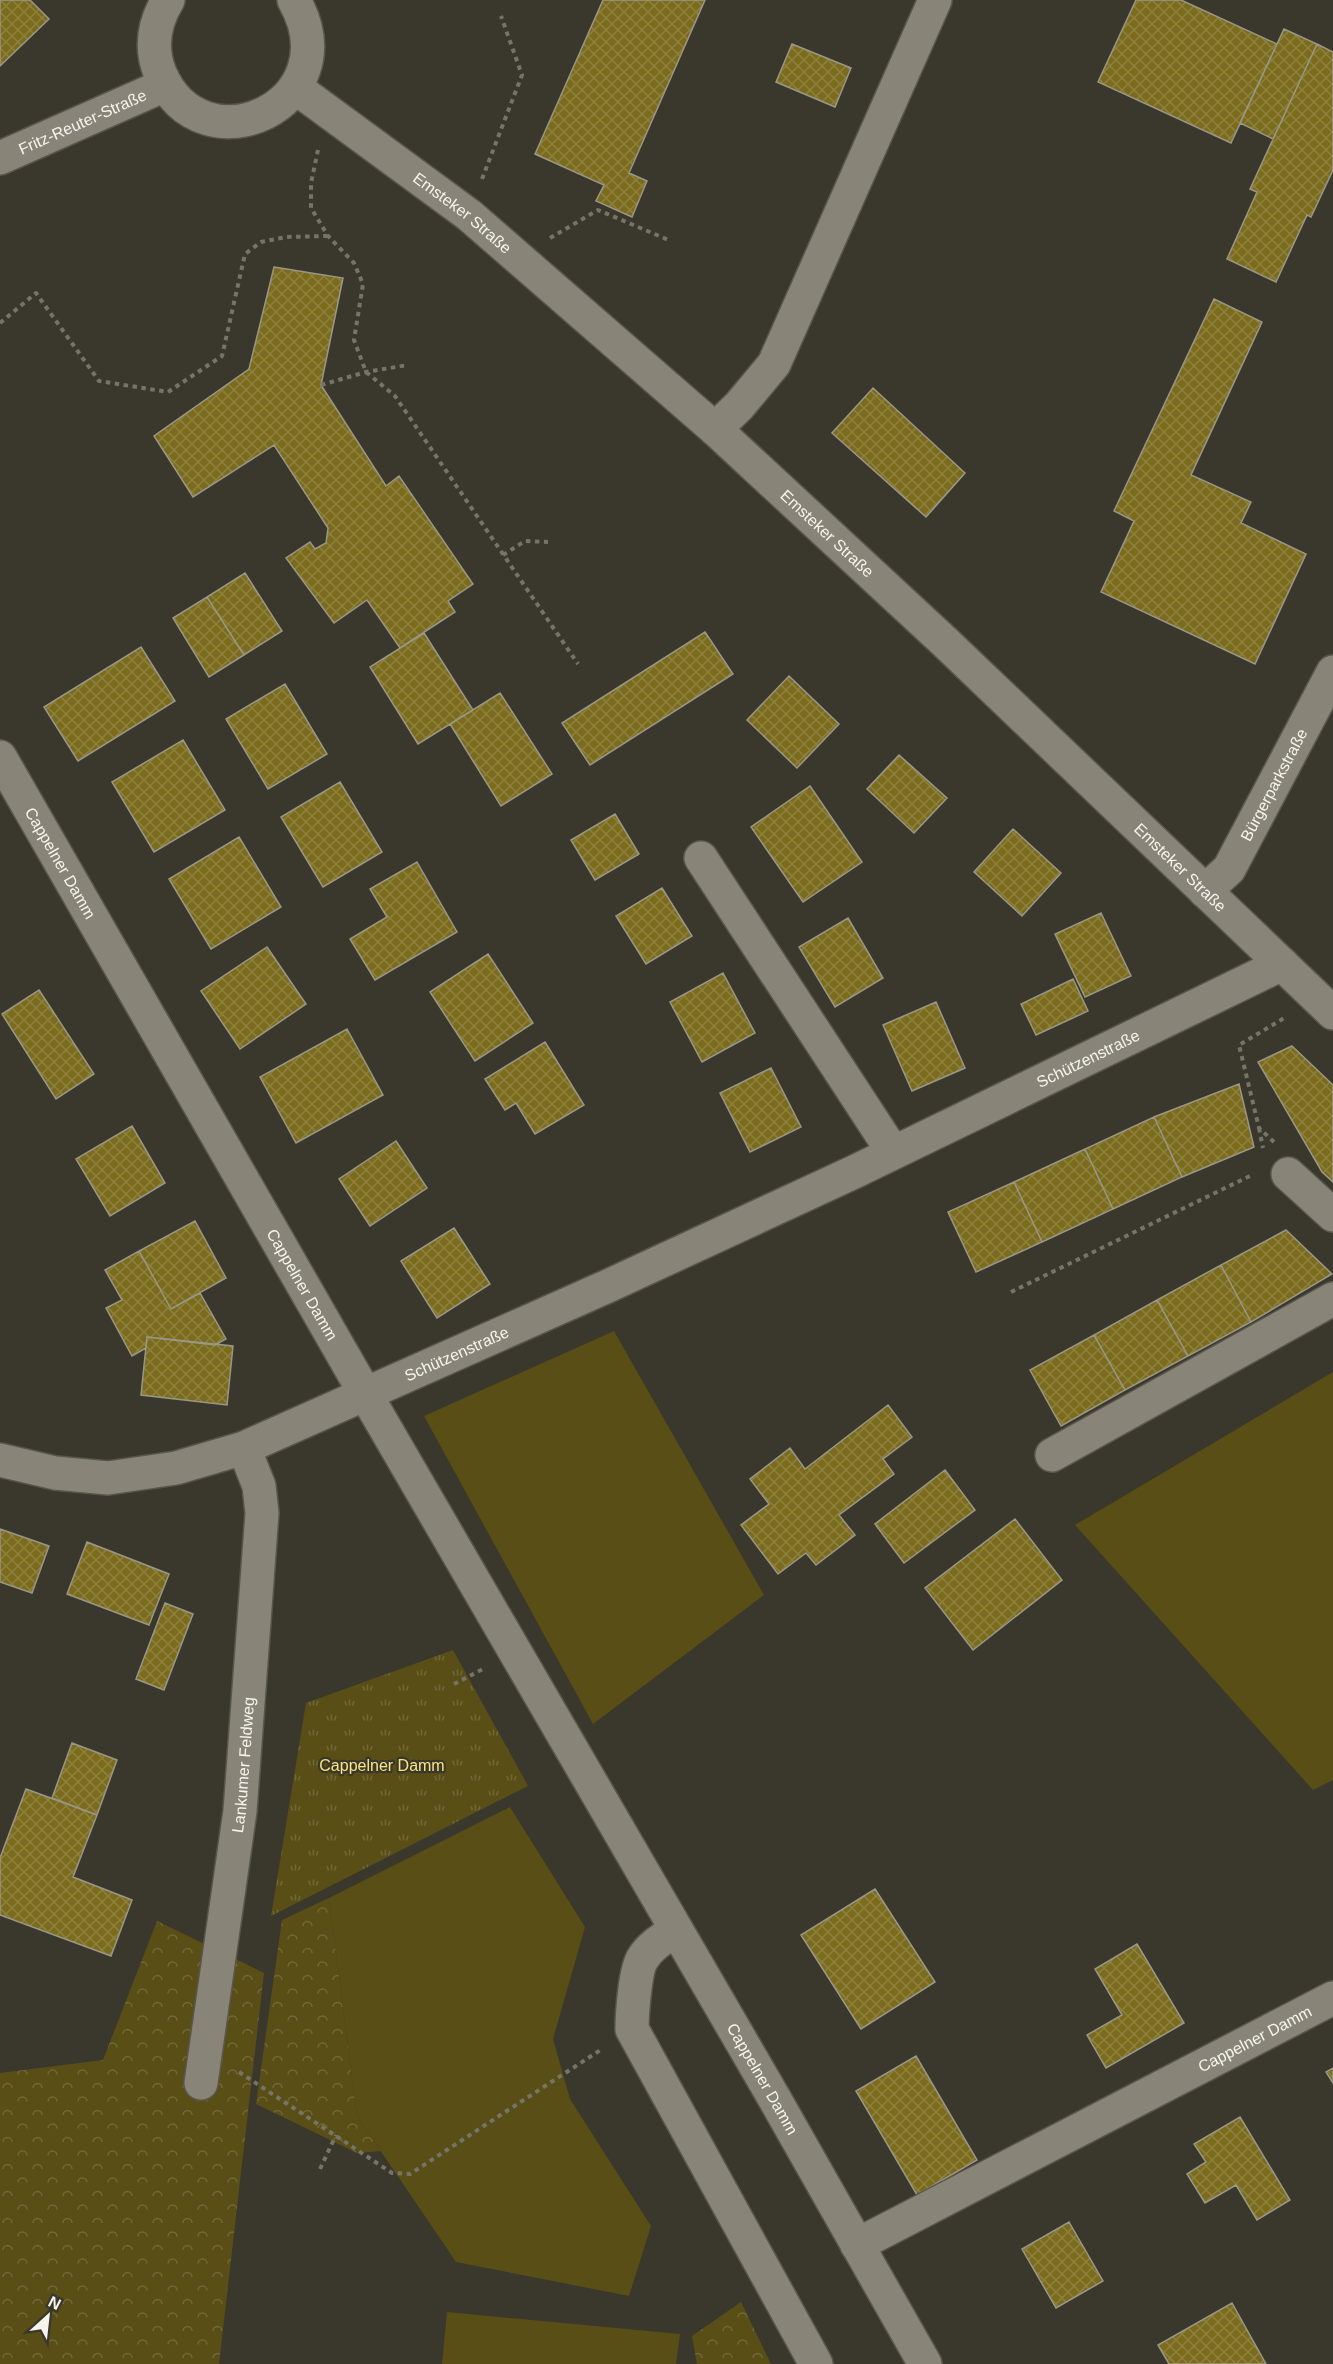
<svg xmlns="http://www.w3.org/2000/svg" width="1333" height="2364" viewBox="0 0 1333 2364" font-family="Arial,sans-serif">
  <defs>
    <pattern id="forest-crowns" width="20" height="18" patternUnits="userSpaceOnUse" patternTransform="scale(1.5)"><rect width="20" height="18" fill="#584e16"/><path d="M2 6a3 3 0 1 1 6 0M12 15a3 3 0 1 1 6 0" fill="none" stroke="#716838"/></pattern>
    <pattern id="park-tufts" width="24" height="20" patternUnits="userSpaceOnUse" patternTransform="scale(1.5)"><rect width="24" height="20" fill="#584e16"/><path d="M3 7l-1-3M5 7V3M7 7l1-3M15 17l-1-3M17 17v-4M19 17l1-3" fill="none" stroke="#716838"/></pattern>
    <pattern id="building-cross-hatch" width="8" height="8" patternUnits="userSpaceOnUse" patternTransform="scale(1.5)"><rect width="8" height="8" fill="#7a6b1d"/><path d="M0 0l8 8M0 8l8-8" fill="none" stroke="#8e813e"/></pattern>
  </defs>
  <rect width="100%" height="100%" fill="#3a382c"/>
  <path fill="#584e16" d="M614,1331L764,1595L593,1724L424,1416Z
    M1333,1372V1780L1313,1790L1075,1525Z
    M510,1807L585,1927L553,2039L570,2099L651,2226L629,2296L456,2262L357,2116L329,1898Z
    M447,2312L680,2334L676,2364H442Z"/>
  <path fill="url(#forest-crowns)" d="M329,1898L357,2116L381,2151L357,2153L256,2104L282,1920Z
    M157,1921L264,1973L219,2364H0V2073L103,2060Z
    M741,2302L771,2364H697L692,2336Z"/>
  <path fill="url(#park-tufts)" d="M453,1650L528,1786L271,1916L306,1703Z"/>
  <path fill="url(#building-cross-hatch)" stroke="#9a9789" stroke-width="1.5" d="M0,0H30L49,19L0,66Z
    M603,0H705L629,173L647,181L632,217L596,201L604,185L535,154Z
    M1136,0H1181L1277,44L1231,143L1098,82Z
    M1284,29L1317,44L1273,139L1240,123Z
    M792,44L851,68L835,107L776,82Z
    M1317,44L1333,52V170L1311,217L1307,215L1276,282L1227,259L1257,192L1250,189Z
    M274,267L343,278L321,385L386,486L399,476L473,584L448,601L455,612L400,648L367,600L334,623L286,558L310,542L315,549L326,543L328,528L274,445L193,497L154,436L249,369Z
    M1214,299L1262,322L1191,475L1251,502L1241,523L1306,554L1255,664L1101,592L1134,521L1114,511Z
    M873,388L965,473L926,517L832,433Z
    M245,573L282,631L244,655L207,597Z
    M207,597L244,655L209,677L173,618Z
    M705,632L733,674L590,765L562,723Z
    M424,633L473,710L418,744L370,667Z
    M141,647L175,701L78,761L44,707Z
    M789,676L839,724L797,768L747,720Z
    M285,684L327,754L268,789L226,719Z
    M500,693L552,774L501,806L450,724Z
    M183,740L225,810L154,852L112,782Z
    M899,755L947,798L914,833L867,789Z
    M340,782L382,852L323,887L281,817Z
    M810,786L862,862L803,902L751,827Z
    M615,814L639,854L595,880L571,840Z
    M1013,829L1061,873L1022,916L974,872Z
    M239,837L281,907L211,949L169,879Z
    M417,862L457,932L375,980L350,939L387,917L370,889Z
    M662,888L692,936L646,964L616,916Z
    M1101,913L1131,976L1085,997L1055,934Z
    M848,918L883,978L835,1007L799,947Z
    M267,947L306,1004L240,1049L201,991Z
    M488,954L533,1023L475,1061L430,992Z
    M723,973L755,1033L702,1062L670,1002Z
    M1073,979L1088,1011L1036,1035L1021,1004Z
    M39,990L94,1074L56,1099L2,1014Z
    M936,1002L965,1068L912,1091L883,1025Z
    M347,1029L383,1095L296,1143L260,1077Z
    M545,1042L584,1105L535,1134L516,1103L505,1110L485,1079Z
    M1292,1046L1333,1085V1182L1322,1172L1258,1062Z
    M771,1068L801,1127L750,1152L720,1093Z
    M1239,1084L1254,1147L1182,1177L1154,1117Z
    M1154,1117L1182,1177L1113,1209L1085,1149Z
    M132,1126L165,1183L110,1216L76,1159Z
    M396,1141L427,1188L370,1226L339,1179Z
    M1085,1149L1113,1209L1042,1242L1014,1182Z
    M1014,1182L1042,1242L976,1272L948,1212Z
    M195,1221L226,1278L171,1309L139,1251Z
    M454,1228L490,1284L437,1318L401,1261Z
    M1286,1230L1332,1274L1251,1322L1221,1265Z
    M139,1251L171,1309L200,1293L226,1339L215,1345L147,1337L146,1348L132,1356L106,1308L122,1300L105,1270Z
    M1221,1265L1251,1322L1188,1356L1157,1300Z
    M1157,1300L1188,1356L1125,1390L1094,1335Z
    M1094,1335L1125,1390L1061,1426L1030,1370Z
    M147,1337L233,1346L227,1405L141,1395Z
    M888,1405L912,1437L883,1459L894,1474L839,1515L855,1535L816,1565L806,1553L778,1574L741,1525L769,1504L750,1479L790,1448L805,1469Z
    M945,1470L975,1510L904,1563L875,1524Z
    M1015,1519L1062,1580L973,1650L925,1588Z
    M0,1529L49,1546L32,1593L0,1582Z
    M87,1542L169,1574L149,1625L67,1594Z
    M165,1603L193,1614L164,1690L136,1679Z
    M72,1743L117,1760L97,1815L52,1798Z
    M26,1789L97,1815L73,1877L132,1900L111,1956L0,1915V1858Z
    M875,1889L935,1982L861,2029L801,1935Z
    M1137,1944L1184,2023L1106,2068L1087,2035L1122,2015L1095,1969Z
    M916,2056L977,2160L917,2195L856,2091Z
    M1333,2068V2083L1326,2072Z
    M1240,2117L1290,2200L1257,2220L1236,2185L1205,2203L1187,2174L1206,2162L1194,2144Z
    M1069,2222L1103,2281L1056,2308L1022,2249Z
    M1232,2303L1266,2364H1169L1158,2345Z"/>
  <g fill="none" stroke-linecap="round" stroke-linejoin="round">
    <defs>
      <g id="minor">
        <path d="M168,0C154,23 150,48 160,73C202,173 353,104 294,0"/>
        <path id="s1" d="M296,88L469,215L715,429L946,643L1333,1013"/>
        <path id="s2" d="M0,158L165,85"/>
        <path d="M715,429L739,406L774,364L935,0"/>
        <path id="s3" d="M0,757L366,1395L773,2096L925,2364"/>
        <path d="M701,858L893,1152"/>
        <path id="s4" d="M1205,891L1229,869L1333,672"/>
        <path d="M1288,1174L1333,1215"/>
        <path d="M1052,1455L1333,1299"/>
        <path id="s5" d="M0,1460L55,1473L108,1478L176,1468L244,1448L608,1286L854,1172L1282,964"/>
        <path d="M676,1930C664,1938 651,1945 643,1958C635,1969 632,2015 632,2029L816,2364"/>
        <path id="s6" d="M201,2083L240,1811L262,1513L259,1486L244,1448"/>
        <path id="s7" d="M857,2245L1333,1998"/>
      </g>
    </defs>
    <use href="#minor" stroke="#58564c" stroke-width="36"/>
    <path stroke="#76746a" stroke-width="4" stroke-dasharray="4.5 4.5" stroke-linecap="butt" d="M318,150L311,183V208L328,236L354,263L363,284L354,340L366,372L395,396L578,664
      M482,179L522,75L501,16
      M550,238L598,210L671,241
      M0,323L36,293L99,381L168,392L222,356L245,254L261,242L286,237L328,236
      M321,385L366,372L408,365
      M503,555L525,541L548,542
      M1259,1128L1263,1148
      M1274,1142L1259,1128L1239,1045L1286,1017
      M1011,1292L1254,1174
      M454,1684L483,1669
      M239,2072L392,2173L410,2174L602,2049
      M320,2169L336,2135"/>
    <use href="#minor" stroke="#888578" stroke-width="33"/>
  </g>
  <g text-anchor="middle" stroke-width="4.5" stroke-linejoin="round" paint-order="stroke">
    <g font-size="16" fill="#f6f4ed" stroke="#3a382c">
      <text dy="6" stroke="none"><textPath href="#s2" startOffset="90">Fritz-Reuter-Straße</textPath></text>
      <text dy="6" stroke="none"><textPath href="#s1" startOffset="208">Emsteker Straße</textPath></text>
      <text dy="6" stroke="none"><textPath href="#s1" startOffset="694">Emsteker Straße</textPath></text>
      <text dy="6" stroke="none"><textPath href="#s4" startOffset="128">Bürgerparkstraße</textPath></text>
      <text dy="6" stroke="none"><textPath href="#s3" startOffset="122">Cappelner Damm</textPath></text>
      <text dy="6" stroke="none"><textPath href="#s1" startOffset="1180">Emsteker Straße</textPath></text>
      <text dy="6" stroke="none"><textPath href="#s5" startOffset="1179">Schützenstraße</textPath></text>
      <text dy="6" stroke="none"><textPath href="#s3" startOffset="608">Cappelner Damm</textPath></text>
      <text dy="6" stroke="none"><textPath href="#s5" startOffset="482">Schützenstraße</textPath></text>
      <text dy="6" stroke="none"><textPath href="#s6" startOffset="321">Lankumer Feldweg</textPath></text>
      <text dy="6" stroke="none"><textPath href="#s7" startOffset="448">Cappelner Damm</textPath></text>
      <text dy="6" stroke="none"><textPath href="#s3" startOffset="1526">Cappelner Damm</textPath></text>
    </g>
    <g font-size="16" fill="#f9e47d" stroke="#3a382c">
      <text x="382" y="1771">Cappelner Damm</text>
    </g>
  </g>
  <g transform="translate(48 2316) rotate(27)" stroke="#3a382c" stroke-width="4.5" paint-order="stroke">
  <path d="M0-4.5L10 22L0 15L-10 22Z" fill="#f6f4ed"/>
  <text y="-9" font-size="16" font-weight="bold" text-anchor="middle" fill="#f6f4ed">N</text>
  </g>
</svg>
